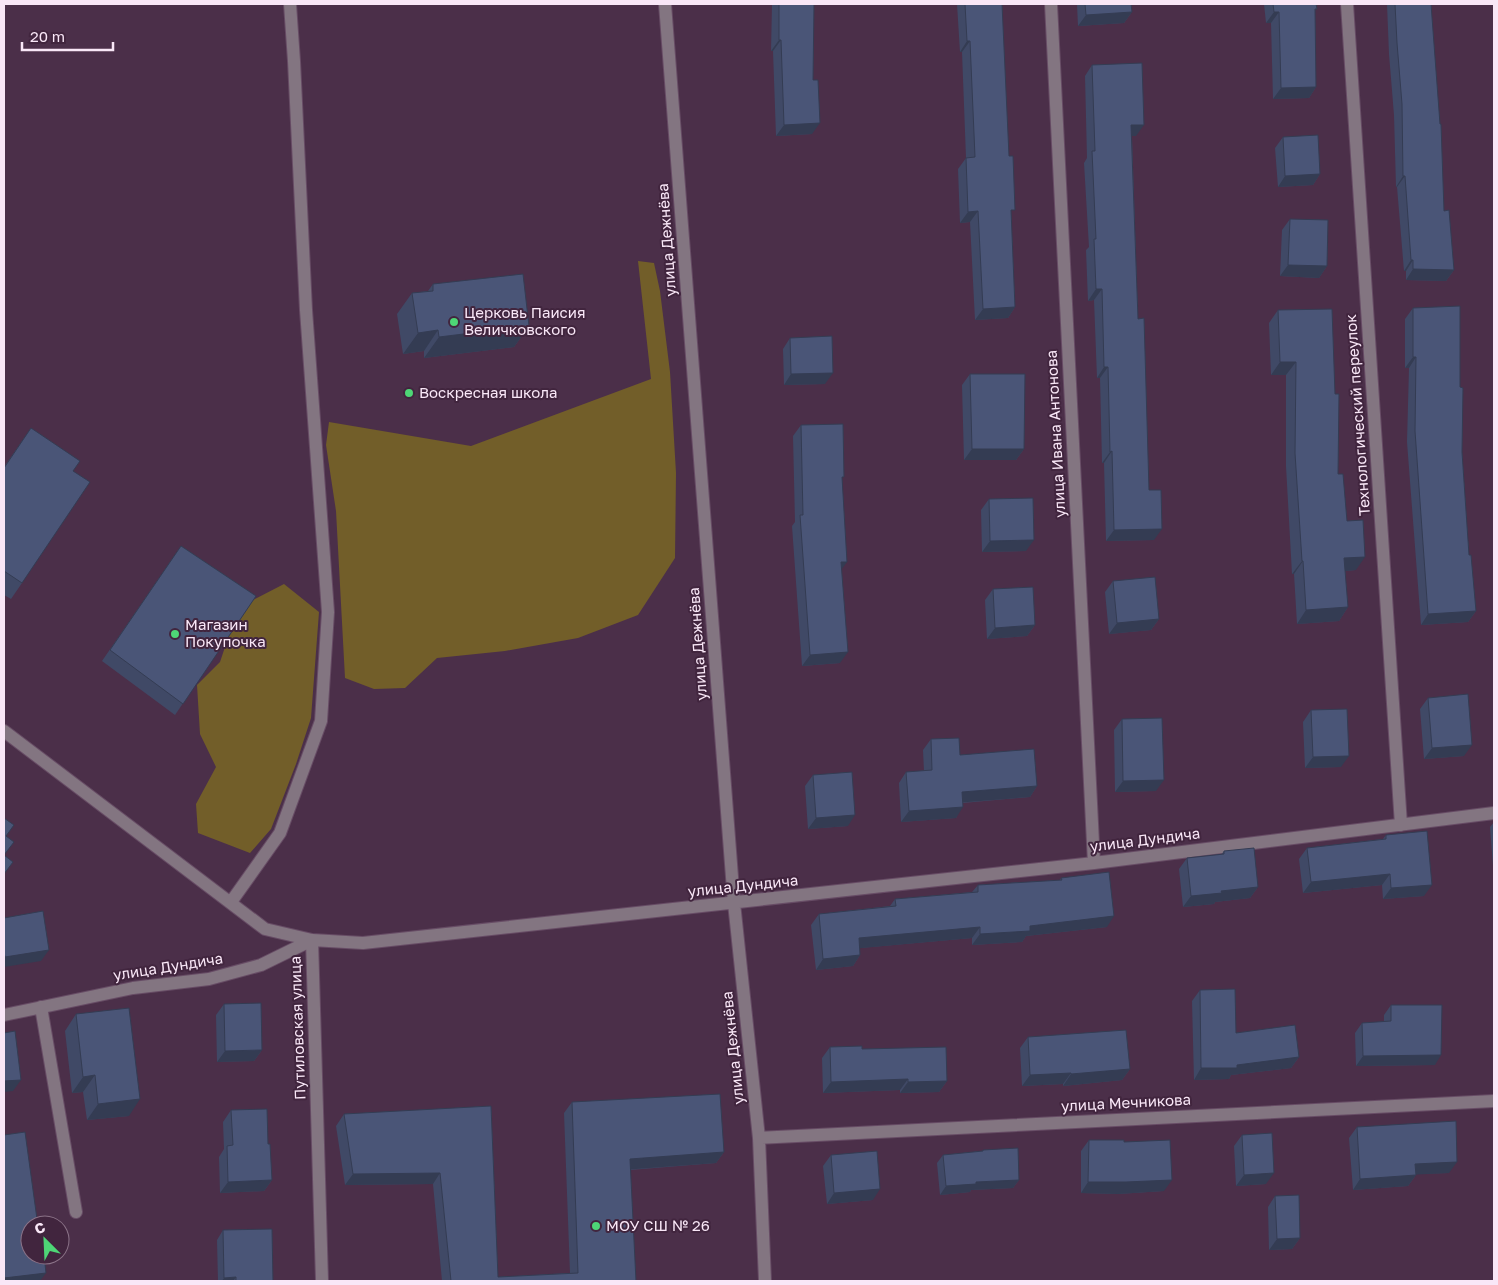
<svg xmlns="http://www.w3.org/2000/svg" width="1498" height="1285" viewBox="0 0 1498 1285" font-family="'Golos Text',sans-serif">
  <rect width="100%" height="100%" fill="#4b2f49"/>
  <path fill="#725e29" d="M638,261L654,263L660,291L670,372L676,473L675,558L638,615L578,638L505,651L437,658L405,688L374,689L345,678L336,511L326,445L329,422L471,446L651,379Z
    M284,584L319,612L311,718L296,764L271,829L250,853L198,833L196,804L216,767L200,734L197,685L220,662L234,620L249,602Z"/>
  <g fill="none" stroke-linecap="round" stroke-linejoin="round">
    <defs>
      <path id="minor" d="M665,4L734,903L759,1138L765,1281
        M1051,4L1094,863
        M1347,4L1401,825
        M4,731L265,929L312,940L363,943L1094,863L1494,813
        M231,902L280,833L321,721L328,612L306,310L294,61L290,4
        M312,940L322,1281
        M41,1007L76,1212
        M4,1015L133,988L209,979L261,965L312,940
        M759,1138L1494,1101"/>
    </defs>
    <use href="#minor" stroke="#674c65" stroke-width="14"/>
    <use href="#minor" stroke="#837581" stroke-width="12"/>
  </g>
  <path fill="#404966" d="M772,4H814L812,134L776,136L773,51H771Z
    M957,4H1002L1015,307L1008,318L975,320L970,222L960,223L958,169L966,158L962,52H960Z
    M1077,4H1131L1132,12L1124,23L1078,26Z
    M1264,4H1316L1315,12L1316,87L1309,98L1273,99L1271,23H1266Z
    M1387,4H1431L1444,211L1454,270L1446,281L1406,280V271H1404L1397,187H1396L1394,115L1389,54Z
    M1092,65L1136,136H1132L1138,319L1149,490L1154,540L1106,541L1104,463H1102L1100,378H1097L1094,300L1088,301L1086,250L1089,247L1084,163L1087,158L1085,76Z
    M1283,137L1320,174L1313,185L1278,187L1275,148Z
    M1290,219L1327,266L1319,278L1280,276L1282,230Z
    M433,284L529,326L514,347L424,358V351L403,354L397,314L412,293L428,291Z
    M1413,308L1460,387L1462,452L1469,555L1476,611L1468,622L1421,625L1407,442L1409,368H1405V319Z
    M1278,310L1338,474L1356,570L1345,571L1348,607L1339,621L1297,624L1294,574H1292L1286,466V375H1271L1269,323Z
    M790,338L825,384L784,385L783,349Z
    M970,374L1024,449L1016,460H964L962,385Z
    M801,425L842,479L840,663L802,666L792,526L795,522L793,436Z
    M31,428L73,471L22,583L11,599L4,595V467Z
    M989,499L1026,551L982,552L981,510Z
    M181,546L256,596L175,715L102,661Z
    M1113,581L1159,619L1151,630L1109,634L1105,592Z
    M993,589L1035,625L1027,636L987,639L985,600Z
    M1428,698L1464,756L1424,759L1420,709Z
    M1311,710L1341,767L1305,768L1303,722Z
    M1122,719L1156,791L1115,792L1114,730Z
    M931,739L960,755L1037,786L1030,797L963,803L956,818L901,822L899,783L906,772L924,771L923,750Z
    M813,775L848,826L808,829L805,786Z
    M1494,822V865L1493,866L1490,827Z
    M1386,835L1424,896L1383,899L1382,885L1303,893L1299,859L1307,848L1383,839Z
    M1224,851L1258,887L1250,898L1215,902L1214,904L1183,907L1179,869L1187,858L1221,855Z
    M1061,878L1107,927L1026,936L1022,942L972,945V938L860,948V955L853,966L816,970L811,925L819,914L890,906L895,899L972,892L978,885L1060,880Z
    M1200,990L1236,1033L1299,1057L1291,1068L1231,1075L1229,1079L1194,1080L1192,1001Z
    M224,1004L262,1050L254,1061L217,1062L216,1015Z
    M1391,1005L1435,1065L1356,1066L1355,1033L1362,1023L1384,1022V1015Z
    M76,1014L129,1116L87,1120L83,1092L72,1093L65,1031Z
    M1028,1037L1130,1069L1122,1080L1063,1086V1084L1022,1086L1020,1048Z
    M830,1047L862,1049L947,1081L939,1092L900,1093V1090L823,1093L822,1058Z
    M572,1102L724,1152L716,1163L630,1170L636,1281H442L433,1184L345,1185L336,1126L344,1114L491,1106L498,1277L570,1273L564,1113Z
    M231,1110L268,1144L272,1180L264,1191L220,1193L219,1157L224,1149L223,1122Z
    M1357,1127L1449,1173L1416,1174V1175L1408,1186L1353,1190L1349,1138Z
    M1242,1135L1266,1184L1236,1186L1234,1146Z
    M1089,1140L1124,1142L1164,1191L1118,1194L1081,1193V1151Z
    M983,1150L1019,1180L1013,1188L971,1190L970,1192L940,1195L937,1163L943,1155L982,1151Z
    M831,1155L873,1200L827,1204L823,1166Z
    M1275,1196L1300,1238L1292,1249L1269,1250L1268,1207Z
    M223,1230L273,1281H218L217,1240Z"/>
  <path fill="#343c53" d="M1132,12L1124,23L1078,26L1086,15Z
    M1274,12H1279L1271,23H1266Z
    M779,40H781L773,51H771Z
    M967,41H970L962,52H960Z
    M1316,87L1309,98L1273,99L1281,88Z
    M820,123L812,134L776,136L784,125Z
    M1131,125H1144L1136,136H1123Z
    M1320,174L1313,185L1278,187L1285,176Z
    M1403,176H1405L1397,187H1396Z
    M978,211L970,222L960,223L968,212Z
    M1411,260H1413L1406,271H1404Z
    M1288,265L1327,266L1319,278L1280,276Z
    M1413,269L1454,270L1446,281L1406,280Z
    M1096,289H1102L1094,300L1088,301Z
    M1015,307L1008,318L975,320L983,309Z
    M529,326L514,347L424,358L439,337Z
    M438,330L424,351L403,354L418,333Z
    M1413,357H1416L1409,368H1405Z
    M1280,362H1296L1286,375H1271Z
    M1104,367H1108L1100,378H1097Z
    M833,373L825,384L784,385L791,374Z
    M972,449H1024L1016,460H964Z
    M1112,451L1104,463H1102L1110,452Z
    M1162,529L1154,540L1106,541L1114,530Z
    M1034,540L1026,551L982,552L990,541Z
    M1365,557L1356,570L1335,572L1344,558Z
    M1302,561H1303L1294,574H1292Z
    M841,562H847L839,573Z
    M1348,607L1339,621L1297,624L1306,610Z
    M1476,611L1468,622L1421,625L1428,614Z
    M1159,619L1151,630L1109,634L1117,623Z
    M1035,625L1027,636L987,639L995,628Z
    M848,652L840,663L802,666L810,655Z
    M1472,745L1464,756L1424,759L1432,748Z
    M1349,756L1341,767L1305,768L1313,757Z
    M1164,780L1156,791L1115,792L1123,781Z
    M1037,786L1030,797L955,803L962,792Z
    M963,807L956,818L901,822L909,811Z
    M855,815L848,826L808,829L816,818Z
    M1390,874L1382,885L1303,893L1311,882Z
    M1432,885L1424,896L1383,899L1391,888Z
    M1258,887L1250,898L1215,902L1214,904L1183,907L1191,896L1221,891Z
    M1114,916L1107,927L1026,936L1022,942L972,945L980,934L1030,926Z
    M980,927L972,938L851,949L859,938Z
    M49,950L41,961L4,967V959L5,957Z
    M860,955L853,966L816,970L823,959Z
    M262,1050L254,1061L217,1062L225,1051Z
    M1441,1055L1435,1065L1356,1066L1363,1056Z
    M1299,1057L1291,1068L1231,1075L1229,1079L1194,1080L1201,1068Z
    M1130,1069L1122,1080L1063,1086L1071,1074Z
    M1071,1073L1063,1084L1022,1086L1030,1075Z
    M95,1075L83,1092L72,1093L83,1077Z
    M908,1079L900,1090L823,1093L831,1082Z
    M21,1080L13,1091L4,1092V1081Z
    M947,1081L939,1092L900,1093L908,1082Z
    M140,1099L129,1116L87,1120L98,1104Z
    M724,1152L716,1163L622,1170L630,1159Z
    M1457,1162L1449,1173L1407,1175L1415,1164Z
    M440,1173L433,1184L345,1185L353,1174Z
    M1274,1173L1266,1184L1236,1186L1244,1175Z
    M1416,1175L1408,1186L1353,1190L1360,1179Z
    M272,1180L264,1191L220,1193L228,1182Z
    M1019,1180L1013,1188L971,1190L970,1192L940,1195L946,1186L976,1182Z
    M1172,1180L1164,1191L1118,1194L1081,1193L1088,1182Z
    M880,1189L873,1200L827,1204L834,1193Z
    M1300,1238L1292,1249L1269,1250L1277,1239Z
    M46,1273L40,1281H4V1278Z
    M236,1277L233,1281H222L224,1278Z"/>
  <path fill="#4a5577" stroke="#343c53" d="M779,4H814L813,80H818L820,123L784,125L781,40H779Z
    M965,4H1002L1009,156H1013L1015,210H1011L1015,307L983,309L978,211L968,212L966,158L975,157L970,41H967Z
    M1085,4H1131L1132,12L1086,15Z
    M1273,4H1316L1317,9H1315L1316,87L1281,88L1279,12H1274Z
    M1395,4H1431L1440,124H1441L1444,211L1449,210L1454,270L1413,269V260H1411L1405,176H1403L1402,104L1397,43Z
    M1142,63L1144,125H1131L1138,319L1144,318L1149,490H1161L1162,529L1114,530L1112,451L1110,452L1108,367H1104L1102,289H1096L1094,239H1096L1092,151H1095L1092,65Z
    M1318,135L1320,174L1285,176L1283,137Z
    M1290,219L1328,220L1327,266L1288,265Z
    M523,274L529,326L439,337L438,330L418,333L412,293L433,291V284Z
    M1460,306V387L1463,388L1462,452L1469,555H1471L1476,611L1428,614L1415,431L1416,357H1413V308Z
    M1332,309L1335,394H1339L1338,474H1343L1347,521L1363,520L1365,557L1344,558L1348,607L1306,610L1303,561H1302L1295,453L1296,362H1280L1278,310Z
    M832,336L833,373L791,374L790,338Z
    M970,374H1025L1024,449H972Z
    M843,424L844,477H842L847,562H841L848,652L810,655L800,515H803L801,425Z
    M31,428L80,461L73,471L90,482L22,583L4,571V468Z
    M1033,498L1034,540L990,541L989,499Z
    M181,546L256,596L183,704L110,650Z
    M1155,577L1159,619L1117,623L1113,581Z
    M1033,587L1035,625L995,628L993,589Z
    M1468,694L1472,745L1432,748L1428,698Z
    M1347,709L1349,756L1313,757L1311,710Z
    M1162,718L1164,780L1123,781L1122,719Z
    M959,738L960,755L1034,749L1037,786L962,792L963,807L909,811L906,772L932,770L931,739Z
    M852,772L855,815L816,818L813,775Z
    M4,818L14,825L6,836L14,842L4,855L13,862L4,874Z
    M1427,831L1432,885L1391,888L1390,874L1311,882L1307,848L1386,839V835Z
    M1254,848L1258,887L1221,891L1222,893L1191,896L1187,858L1224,854V851Z
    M1109,872L1114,916L1030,926V931L980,934V927L859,938L860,955L823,959L819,914L896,906L895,899L978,892V885L1062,880L1061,878Z
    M43,911L49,950L5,957L4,952V918Z
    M1235,989L1236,1033L1295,1025L1299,1057L1237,1065V1068H1201L1200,990Z
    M261,1003L262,1050L225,1051L224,1004Z
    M1391,1005H1442L1441,1055L1363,1056L1362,1023L1391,1021Z
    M129,1008L140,1099L98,1104L95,1075L83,1077L76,1014Z
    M1126,1030L1130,1069L1071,1074V1073L1030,1075L1028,1037Z
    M15,1031L21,1080L4,1081V1033Z
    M862,1046V1049L946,1047L947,1081L908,1082V1079L831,1082L830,1047Z
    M720,1094L724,1152L630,1159L636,1281H451L440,1173L353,1174L344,1114L491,1106L498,1277L578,1273L572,1102Z
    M267,1109L268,1144H270L272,1180L228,1182L227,1146L233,1145L231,1110Z
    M1456,1121L1457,1162L1415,1164L1416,1175L1360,1179L1357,1127Z
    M25,1132L37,1219L40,1218L41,1225H30V1255H44L46,1273L4,1278V1135Z
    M1272,1133L1274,1173L1244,1175L1242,1135Z
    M1089,1140H1124V1142L1170,1140L1172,1180L1126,1182H1088Z
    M1018,1148L1019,1180L976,1182V1184L946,1186L943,1155L983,1151V1150Z
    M877,1151L880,1189L834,1193L831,1155Z
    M1299,1195L1300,1238L1277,1239L1275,1196Z
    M272,1229L273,1281H236V1277L224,1278L223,1230Z"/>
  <g fill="#4ed676" stroke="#41253e" stroke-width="2">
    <circle cx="454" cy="322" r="5"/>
    <circle cx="409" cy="393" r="5"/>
    <circle cx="175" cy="634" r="5"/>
    <circle cx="596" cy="1226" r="5"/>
  </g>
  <g text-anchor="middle" stroke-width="4" stroke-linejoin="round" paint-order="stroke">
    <g font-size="15" fill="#f9e7f7" stroke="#41253e">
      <text transform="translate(667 240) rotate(-94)" y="5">улица Дежнёва</text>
      <text transform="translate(1358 415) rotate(-94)" y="5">Технологический переулок</text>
      <text transform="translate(1056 434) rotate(-93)" y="5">улица Ивана Антонова</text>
      <text transform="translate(698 644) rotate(-94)" y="5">улица Дежнёва</text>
      <text transform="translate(1145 840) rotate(-7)" y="5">улица Дундича</text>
      <text transform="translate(743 886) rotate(-6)" y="5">улица Дундича</text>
      <text transform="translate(168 967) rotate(-9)" y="5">улица Дундича</text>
      <text transform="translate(298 1028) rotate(-92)" y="5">Путиловская улица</text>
      <text transform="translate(733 1048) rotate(-96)" y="5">улица Дежнёва</text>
      <text transform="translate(1126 1103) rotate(-3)" y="5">улица Мечникова</text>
    </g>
    <g font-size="15" fill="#f9e7f7" stroke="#41253e" text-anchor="start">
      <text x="464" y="318">Церковь Паисия<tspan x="464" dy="17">Величковского</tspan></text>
      <text x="419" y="398">Воскресная школа</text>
      <text x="185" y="630">Магазин<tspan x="185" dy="17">Покупочка</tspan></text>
      <text x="606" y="1231">МОУ СШ № 26</text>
    </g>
  </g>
  <rect width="1498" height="1285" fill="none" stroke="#f9e7f7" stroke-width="10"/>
  <g transform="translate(45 1240) rotate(336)"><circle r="24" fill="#41253e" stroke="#8b7388"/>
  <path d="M0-4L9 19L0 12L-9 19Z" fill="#4ed676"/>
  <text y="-8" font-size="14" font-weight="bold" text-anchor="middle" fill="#f9e7f7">С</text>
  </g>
  <path d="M22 42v8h91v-8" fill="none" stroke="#f9e7f7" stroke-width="2.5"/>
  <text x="30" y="42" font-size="15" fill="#f9e7f7" stroke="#41253e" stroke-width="4" paint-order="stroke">20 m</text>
</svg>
